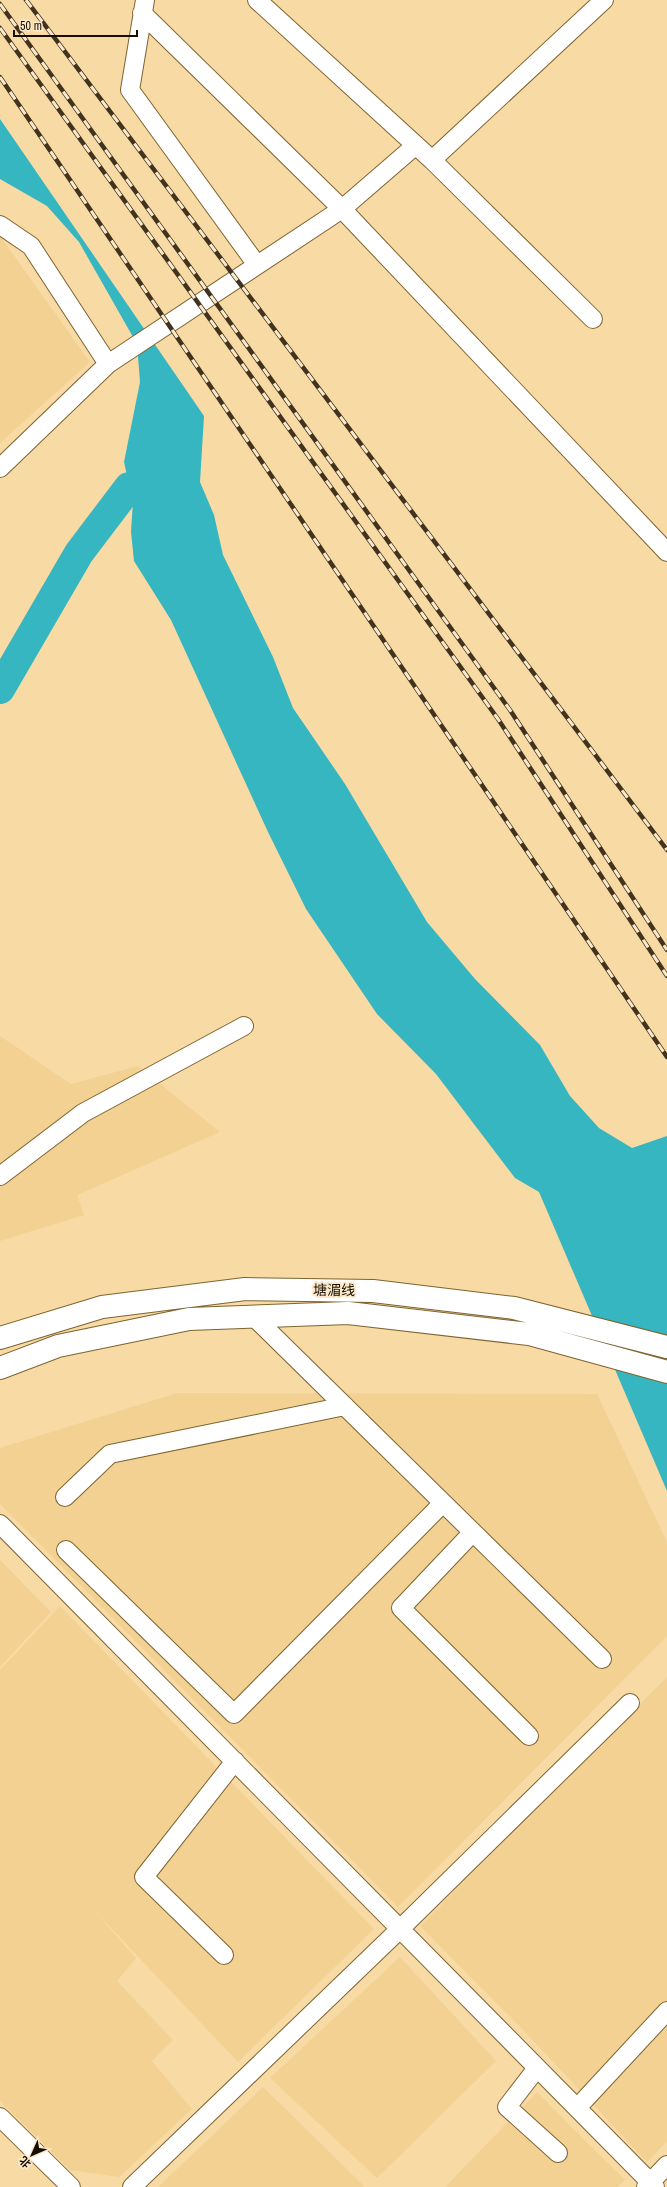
<svg xmlns="http://www.w3.org/2000/svg" width="667" height="2187" viewBox="0 0 667 2187" font-family="'Archivo Narrow','Noto Sans SC',sans-serif">
  <rect width="100%" height="100%" fill="#f8daa4"/>
  <path fill="#f2d193" d="M0,236L90,362L0,443Z
    M0,1036L71,1084L138,1066L220,1132L77,1195L84,1215L0,1241Z
    M177,1393L597,1394L667,1542V1636L398,1907L0,1504V1448Z
    M0,1560L51,1612L0,1667Z
    M60,1606L374,1929L238,2062L90,1906L136,1958L117,1981L173,2040L152,2061L192,2109L119,2177L70,2170L0,2101V1670Z
    M667,1677V2141L647,2162L524,2031L420,1926Z
    M400,1957L496,2061L377,2178L270,2078Z
    M263,2087L365,2187H158Z
    M537,2092L625,2180L617,2187H445Z"/>
  <path fill="#35b6c0" d="M0,119L204,416L200,482L214,515L223,555L273,657L293,708L345,784L427,922L475,979L540,1045L570,1096L599,1128L632,1148L667,1136V1491L539,1192L515,1178L436,1074L377,1014L306,909L268,832L171,620L134,561L131,532L133,502L124,462L140,382L137,344L79,242L47,206L0,179Z"/>
  <g fill="none" stroke-linecap="round" stroke-linejoin="round">
    <path stroke="#35b6c0" stroke-width="30" d="M0,689L79,553L129,487"/>
    <defs>
      <path id="minor" d="M145,0L130,90L257,265
        M257,0L432,160L604,0
        M142,13L342,209L667,552
        M432,160L593,319
        M0,225L31,246L108,364
        M0,468L108,364L342,209L416,145
        M0,1176L83,1113L244,1026
        M254,1317L602,1659
        M65,1497L110,1454L345,1406
        M0,1524L655,2187
        M473,1532L401,1608L529,1736
        M66,1550L234,1714L443,1503
        M224,1955L144,1877L235,1761
        M537,2068L507,2107L558,2153
        M577,2108L667,2011
        M0,2117L71,2187
        M132,2187L400,1929L630,1703
        M646,2187L667,2165"/>
      <path id="major" d="M0,1338L102,1307L245,1289L373,1291L514,1308L667,1347
        M0,1368L58,1346L189,1319L348,1313L529,1334L667,1372"/>
    </defs>
    <use href="#minor" stroke="#7e6430" stroke-width="20"/>
    <use href="#major" stroke="#7e6430" stroke-width="24"/>
    <use href="#minor" stroke="#fff" stroke-width="18"/>
    <use href="#major" stroke="#fff" stroke-width="22"/>
    <defs>
      <path id="rail" d="M26,0L667,850
        M0,4L510,710L667,950
        M0,28L498,719L667,976
        M0,77L667,1057"/>
    </defs>
    <use href="#rail" stroke="#41331e" stroke-width="4.5"/>
    <use href="#rail" stroke="#fbe9c9" stroke-width="3" stroke-dasharray="9" stroke-linecap="butt"/>
  </g>
  <g text-anchor="middle" stroke-width="4" stroke-linejoin="round" paint-order="stroke">
    <g font-size="14" fill="#180e00" stroke="#fbe9c9">
      <text transform="translate(334 1290) rotate(1)" y="5">塘湄线</text>
    </g>
  </g>
  <g transform="translate(32 2155) rotate(225)" stroke="#fbe9c9" stroke-width="3" paint-order="stroke">
  <path d="M0-3L7 15L0 10L-7 15Z" fill="#180e00"/>
  <text y="-6" font-size="11" font-weight="bold" text-anchor="middle" fill="#180e00">北</text>
  </g>
  <path d="M14 30v6h123v-6" fill="none" stroke="#180e00" stroke-width="2"/>
  <text x="20" y="30" font-size="12" fill="#180e00" stroke="#fbe9c9" stroke-width="3" paint-order="stroke">50 m</text>
</svg>
